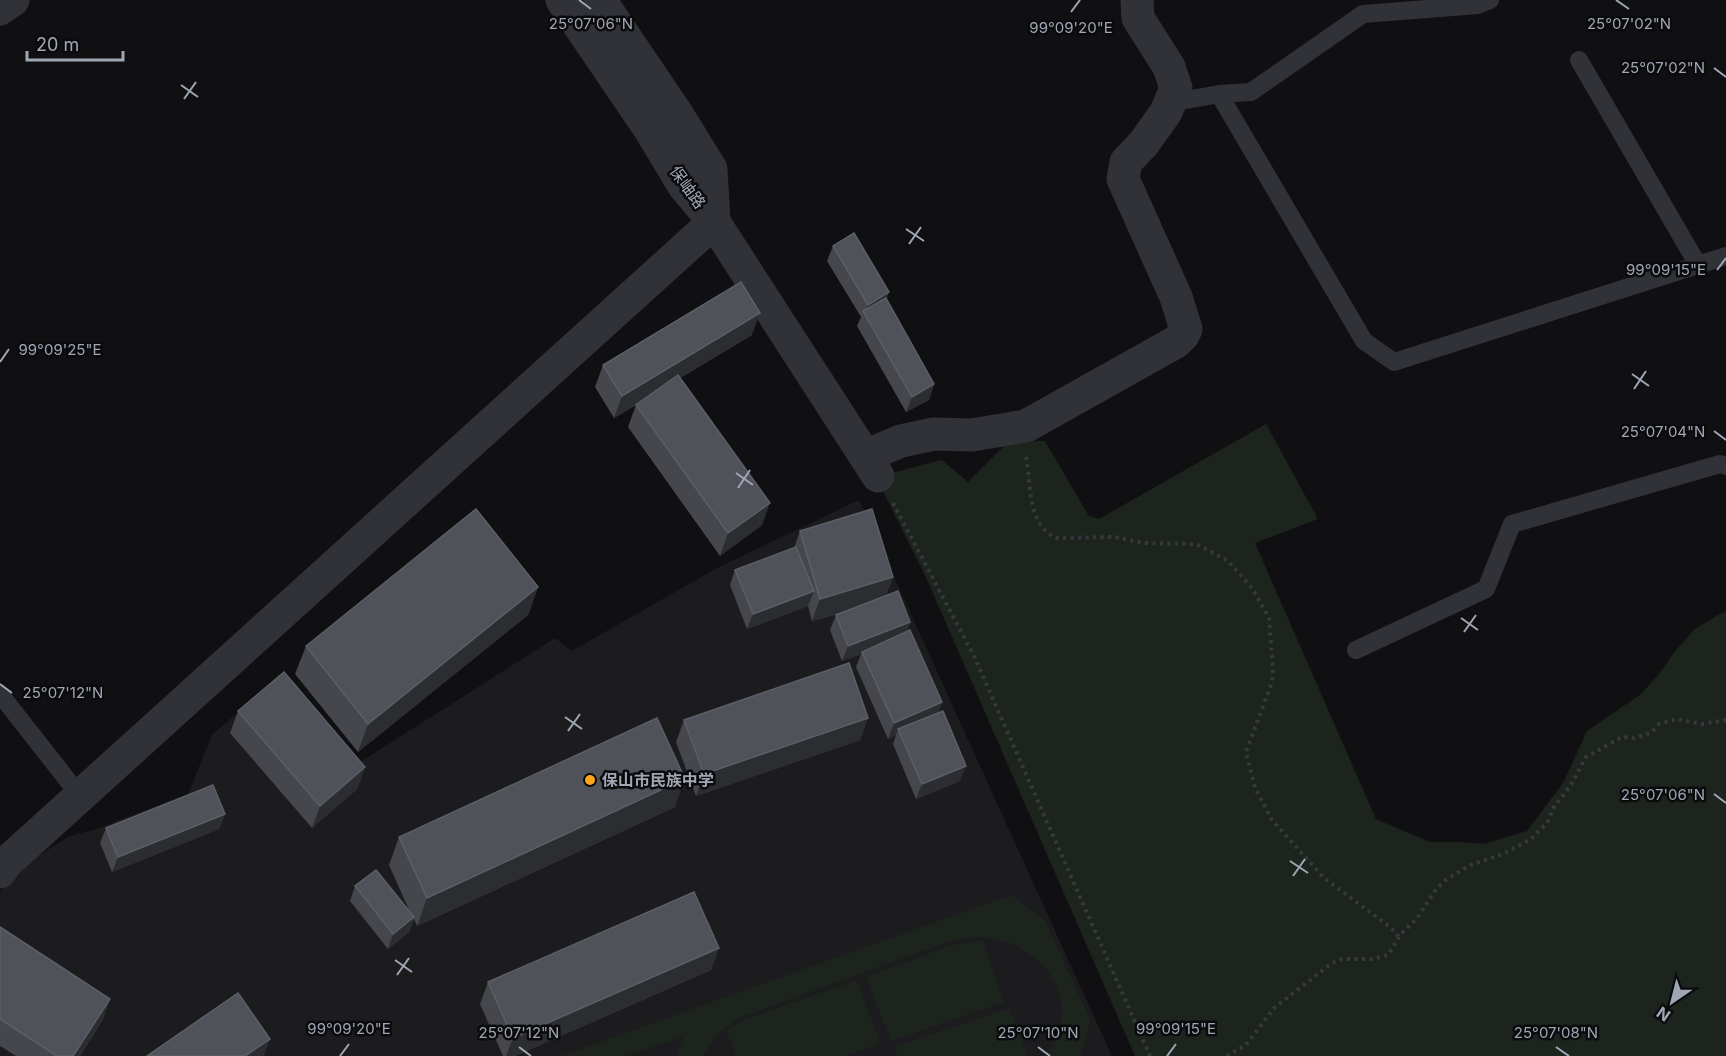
<svg xmlns="http://www.w3.org/2000/svg" width="1726" height="1056" viewBox="0 0 1726 1056" font-family="Inter,'Noto Sans SC',sans-serif">
  <rect width="100%" height="100%" fill="#101012"/>
  <path fill="#1c1c1f" d="M859,500L1112,1056H0V892L15,870L70,836L96,829L188,794L212,735L280,676L354,766L555,638L572,651L717,568Z"/>
  <path fill="#1c241d" d="M1266,424L1318,519L1255,543L1376,819L1430,842H1461L1484,844L1527,831L1563,783L1587,731L1641,694L1659,674L1676,650L1695,629L1718,615L1726,612V1056H1135L925,575L876,477L942,460L968,482L1010,440L1045,441L1089,516L1099,519Z
    M1011,895L1045,920L1090,1019L1086,1040L1080,1056H1047C1056,1040 1064,1021 1061,1003C1055,962 1015,937 976,937C962,937 949,942 936,946L739,1018L717,1035L703,1056H676L683,1037L626,1056H561Z
    M983,940L1004,1002L891,1041L866,977L952,945Z
    M857,980L880,1043L846,1056H736L726,1030L743,1020Z
    M1009,1008L1028,1056H898L894,1047Z"/>
  <g fill="none" stroke-linecap="round" stroke-linejoin="round">
    <path stroke="#37393e" stroke-width="4" stroke-dasharray="3 4.5" stroke-linecap="butt" d="M1026,457C1032,486 1026,523 1056,538L1115,537L1144,543L1196,544L1228,561L1252,588L1269,618L1273,669L1272,682L1246,752L1255,788L1272,820L1324,878L1390,927L1399,937
      M893,503L974,656L1150,1056
      M1227,1056L1246,1045L1274,1008L1332,963L1342,959H1371L1388,955L1401,934L1417,918L1437,888L1446,880L1468,866L1503,854L1531,839L1547,823L1554,807L1571,785L1586,757L1622,737L1634,738L1645,735L1652,732L1659,724L1677,719L1702,724L1726,720"/>
    <path stroke="#313237" stroke-width="18" d="M1579,60L1698,265
      M1219,94L1364,341L1394,362L1726,256
      M1170,103L1219,94L1251,92L1363,14L1478,5L1490,0
      M1356,650L1486,589L1512,524L1720,464L1726,466
      M0,694L80,796"/>
    <path stroke="#313237" stroke-width="33" d="M562,0L651,131L684,186L714,222L878,476
      M600,0L677,114L711,169L714,222
      M0,9L13,0
      M865,456L901,441L934,434L972,435L1026,426L1176,342L1183,335L1186,329L1176,297L1123,179L1126,162L1144,143L1166,112L1176,88L1169,67L1138,18L1137,0
      M0,872L5,864L714,222"/>
  </g>
  <path fill="#45474d" d="M833,246L887,300L934,384L929,400L906,412L857,326L861,317L827,261Z
    M752,335L680,378L762,525L720,556L628,427L636,405L638,404L614,418L595,387L603,365Z
    M800,531L893,577L886,596L910,622L907,632L942,702L938,713L960,781L916,799L893,744L896,735L888,739L856,667L861,654L842,661L830,630L836,615L841,613L812,621L808,606L747,629L730,585L735,570L794,548Z
    M538,587L528,615L358,752L295,674L306,646Z
    M238,711L365,767L357,789L312,828L230,733Z
    M868,718L860,740L696,796L676,742L684,720Z
    M675,807L417,926L414,919L409,932L388,949L350,901L355,886L410,912L389,865L399,837Z
    M225,814L219,829L112,872L100,843L106,828Z
    M0,927L110,999L102,1021L80,1056H16L0,1046Z
    M719,948L711,970L515,1056H503L480,1004L488,982Z"/>
  <path fill="#2c2d31" d="M889,292L884,307L865,314L868,305Z
    M760,313L752,335L614,418L622,396Z
    M934,384L929,400L906,412L912,397Z
    M770,503L762,525L720,556L728,533Z
    M893,577L885,599L812,621L820,599Z
    M538,587L528,615L358,752L368,724Z
    M814,591L808,606L747,629L753,614Z
    M910,622L905,638L862,652L861,654L842,661L848,646Z
    M942,702L937,717L898,729L896,735L888,739L894,723Z
    M868,718L860,740L696,796L704,774Z
    M966,766L960,781L916,799L922,784Z
    M365,767L357,789L312,828L320,806Z
    M685,779L675,807L417,926L427,898Z
    M225,814L219,829L112,872L118,857Z
    M414,917L409,932L388,949L393,934Z
    M719,948L711,970L515,1056H506L513,1038Z
    M110,999L102,1021L80,1056H73Z
    M270,1039L264,1056H245Z"/>
  <path fill="#4f5258" stroke="#5b5f66" stroke-width="1.5" d="M854,233L889,292L868,305L833,246Z
    M741,282L760,313L622,396L603,365Z
    M886,298L934,384L912,397L863,311Z
    M678,375L770,503L728,533L636,405Z
    M476,509L538,587L368,724L306,646Z
    M872,509L893,577L820,599L800,531Z
    M796,547L814,591L753,614L735,570Z
    M898,591L910,622L848,646L836,615Z
    M910,630L942,702L894,723L862,652Z
    M849,663L868,718L704,774L684,720Z
    M284,672L365,767L320,806L238,711Z
    M943,711L966,766L922,784L898,729Z
    M657,718L685,779L427,898L399,837Z
    M213,785L225,814L118,857L106,828Z
    M376,870L414,917L393,934L355,886Z
    M694,892L719,948L513,1038L488,982Z
    M0,927L110,999L73,1056H57L0,1019Z
    M238,993L270,1039L245,1056H147Z"/>
  <path fill="none" stroke="#a0a7b4" stroke-width="2" d="M579,0L591,9M1616,0L1629,9M1071,12L1080,0M1714,68L1726,77M181,85L198,97M184,99L196,82M906,229L924,241M909,244L921,227M1717,270L1726,258M0,362L9,349M1632,374L1649,386M1634,389L1646,371M1714,431L1726,440M736,473L753,485M738,488L750,470M1461,618L1478,630M1464,632L1476,615M0,684L12,693M565,717L582,729M568,731L580,714M1714,794L1726,803M1290,861L1308,873M1293,876L1305,859M395,960L412,972M397,975L409,958M519,1047L531,1056M1038,1047L1050,1056M1556,1047L1569,1056M340,1056L349,1044M1167,1056L1176,1044"/>
  <circle fill="#ffa51b" stroke="#0b0b0d" stroke-width="2" cx="590" cy="780" r="6"/>
  <g text-anchor="middle" stroke-width="5" stroke-linejoin="round" paint-order="stroke">
    <g font-size="16" fill="#a0a7b4" stroke="#0b0b0d">
      <text transform="translate(688 187) rotate(54)" y="6">保岫路</text>
    </g>
    <g font-size="16" font-weight="bold" fill="#a0a7b4" stroke="#0b0b0d" text-anchor="start">
      <text x="602" y="786">保山市民族中学</text>
    </g>
  </g>
  <g font-size="15" text-anchor="middle" fill="#a0a7b4" stroke="#0b0b0d" stroke-width="5" stroke-linejoin="round" paint-order="stroke">
    <text x="591" y="29">25°07'06"N</text>
    <text x="1629" y="29">25°07'02"N</text>
    <text x="1071" y="33">99°09'20"E</text>
    <text x="1663" y="73">25°07'02"N</text>
    <text x="1666" y="275">99°09'15"E</text>
    <text x="60" y="355">99°09'25"E</text>
    <text x="1663" y="437">25°07'04"N</text>
    <text x="63" y="698">25°07'12"N</text>
    <text x="1663" y="800">25°07'06"N</text>
    <text x="349" y="1034">99°09'20"E</text>
    <text x="1176" y="1034">99°09'15"E</text>
    <text x="519" y="1038">25°07'12"N</text>
    <text x="1038" y="1038">25°07'10"N</text>
    <text x="1556" y="1038">25°07'08"N</text>
  </g>
  <g transform="translate(1672 1002) rotate(215)" stroke="#0b0b0d" stroke-width="4.5" paint-order="stroke">
  <path d="M0-4.5L10 22L0 15L-10 22Z" fill="#a0a7b4"/>
  <text y="-9" font-size="16" font-weight="bold" text-anchor="middle" fill="#a0a7b4">N</text>
  </g>
  <path d="M27 51v9h96v-9" fill="none" stroke="#a0a7b4" stroke-width="3"/>
  <text x="36" y="51" font-size="18" fill="#a0a7b4" stroke="#0b0b0d" stroke-width="4.5" paint-order="stroke">20 m</text>
</svg>
